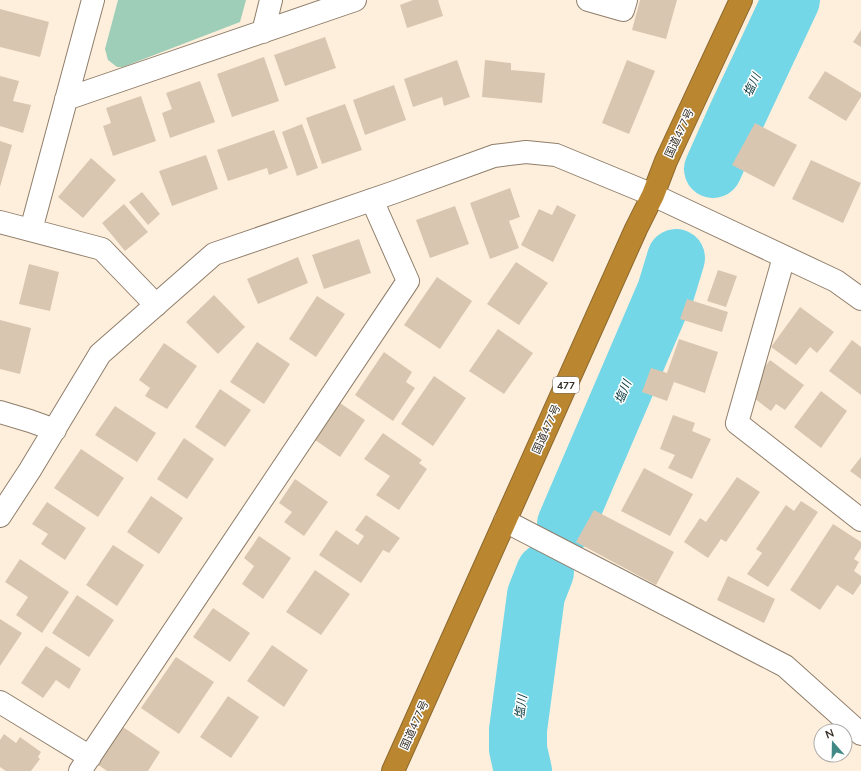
<svg xmlns="http://www.w3.org/2000/svg" width="861" height="771" viewBox="0 0 861 771" font-family="Mulish,'Noto Sans JP',sans-serif">
  <rect width="100%" height="100%" fill="#feefdd"/>
  <path fill="#9eceb7" d="M118,0H246L240,22L123,67H117L108,60L105,49Z"/>
  <g fill="none" stroke-linecap="round" stroke-linejoin="round">
    <path stroke="#74d7e7" stroke-width="58" d="M713,169L737,115L791,0
      M566,524L666,291L676,258
      M523,771L518,749V730L536,595L545,572"/>
  </g>
  <path fill="#d9c6b1" d="M413,0H438L443,16L407,28L400,5Z
    M640,0H677L666,39L632,30Z
    M0,9L49,22L40,57L0,47Z
    M861,30V47L853,42Z
    M325,37L336,68L285,86L274,55Z
    M264,57L279,101L232,117L217,74Z
    M457,60L470,97L444,106L442,97L413,107L404,79Z
    M485,60L511,63V70L545,73L542,103L482,97Z
    M627,60L655,71L629,134L602,123Z
    M825,71L861,93V97L846,121L808,98Z
    M0,76L19,81L13,101L31,105L23,133L0,126Z
    M200,81L215,122L170,138L162,113L172,109L166,93Z
    M394,85L406,120L365,135L353,100Z
    M141,96L156,141L113,156L103,126L111,123L106,108Z
    M345,104L362,150L322,164L306,118Z
    M755,123L797,145L774,187L732,165Z
    M302,124L318,168L297,176L282,132Z
    M274,130L288,168L269,175L267,168L228,181L217,150Z
    M0,141L12,145L0,187Z
    M206,155L218,189L172,206L159,171Z
    M91,158L116,180L83,218L58,197Z
    M811,160L861,183L843,223L792,199Z
    M510,188L520,217L509,221L519,248L490,259L470,203Z
    M142,192L160,214L148,225L129,202Z
    M124,204L148,232L125,251L102,223Z
    M557,205L576,215L553,262L521,245L539,209L552,215Z
    M455,206L469,244L430,258L416,220Z
    M359,239L371,273L324,289L312,255Z
    M298,257L308,283L258,304L247,279Z
    M516,262L548,283L519,325L487,304Z
    M29,264L59,272L50,311L19,304Z
    M718,270L737,276L726,307L707,301Z
    M437,277L472,301L440,349L404,325Z
    M214,295L245,327L218,354L186,322Z
    M317,296L345,314L316,357L289,339Z
    M687,299L728,312L722,332L680,319Z
    M800,307L834,332L817,353L810,347L796,365L771,347Z
    M0,320L31,328L20,374L0,369Z
    M498,329L533,353L504,394L469,371Z
    M679,339L718,352L705,393L674,382L667,401L642,392L651,368L667,373Z
    M852,340L861,347V395L829,371Z
    M257,342L290,364L264,404L230,382Z
    M164,343L197,366L167,409L145,396L150,388L139,380Z
    M384,352L412,372L406,382L415,388L393,421L355,395Z
    M770,360L804,385L785,410L776,404L771,411L746,392Z
    M434,376L466,398L433,446L401,424Z
    M220,389L251,410L225,447L195,427Z
    M821,391L847,411L821,448L794,427Z
    M340,403L365,420L340,457L315,440Z
    M115,406L156,433L137,462L95,435Z
    M673,415L695,423L692,431L711,439L692,479L668,468L675,455L660,449Z
    M383,433L422,460L419,463L427,469L399,510L376,495L390,476L364,459Z
    M184,438L214,459L187,499L157,479Z
    M81,449L124,478L98,517L54,488Z
    M861,457V479L850,471Z
    M644,468L693,494L670,536L621,511Z
    M737,477L760,492L726,542L721,539L708,558L684,542L700,518L706,522Z
    M295,479L328,502L304,536L284,522L292,512L279,503Z
    M151,496L183,518L159,554L127,532Z
    M801,501L818,512L768,587L747,574L762,553L756,549L786,505L794,511Z
    M47,502L86,528L65,560L41,544L48,534L32,524Z
    M594,510L674,552L656,585L576,542Z
    M366,515L400,538L389,553L383,550L361,583L319,555L336,530L358,545L364,536L355,530Z
    M833,524L861,542V548L854,559L859,562L854,571L861,576V583L853,595L837,585L820,610L790,590Z
    M259,536L291,558L263,599L242,584L254,566L244,558Z
    M113,545L144,565L117,606L86,585Z
    M20,559L69,592L42,633L16,615L28,597L5,582Z
    M315,570L350,594L321,635L286,612Z
    M728,576L775,599L764,623L717,600Z
    M77,595L114,620L89,657L52,633Z
    M213,608L250,633L230,662L193,637Z
    M0,619L22,633L0,666Z
    M272,645L308,670L284,707L247,681Z
    M46,646L81,669L69,689L56,680L43,698L21,683Z
    M176,657L214,682L179,734L141,708Z
    M228,696L259,717L231,758L200,737Z
    M123,727L160,752L148,771H107L97,764Z
    M4,734L16,743L20,737L41,752L38,757L40,759L31,771H6L0,767V740Z"/>
  <g fill="none" stroke-linecap="round" stroke-linejoin="round">
    <defs>
      <path id="street" d="M588,0L623,10L626,0
        M263,32L271,0
        M66,99L355,0
        M0,222L102,249L156,305
        M31,230L93,0
        M784,257L737,423L861,520
        M505,521L785,666L861,734
        M0,702L90,757
        M80,771L408,281L372,200"/>
      <path id="secondary" d="M0,412L30,421L55,430
        M0,516L30,470L100,354L214,254L392,193L494,156L526,152L556,155L653,195L836,281L861,299"/>
      <path id="highway" d="M393,771L636,229L653,195L666,161L741,0"/>
    </defs>
    <use href="#street" stroke="#8f7e6a" stroke-width="24"/>
    <use href="#secondary" stroke="#8f7e6a" stroke-width="24"/>
    <use href="#highway" stroke="#8c682d" stroke-width="24"/>
    <use href="#street" stroke="#fff" stroke-width="22"/>
    <use href="#secondary" stroke="#fff" stroke-width="22"/>
    <use href="#highway" stroke="#ba8630" stroke-width="22"/>
  </g>
  <g text-anchor="middle" stroke-width="3" stroke-linejoin="round" paint-order="stroke">
    <rect fill="#fff" stroke="#726d68" stroke-width="1" x="553" y="377" width="26" height="16" rx="3"/>
    <g font-size="10" font-weight="bold" fill="#362f27">
      <text x="566" y="389">477</text>
    </g>
    <g font-size="11" fill="#362f27" stroke="#fff">
      <text transform="translate(679 133) rotate(-65)" y="4">国道477号</text>
      <text transform="translate(546 429) rotate(-66)" y="4">国道477号</text>
      <text transform="translate(414 725) rotate(-66)" y="4">国道477号</text>
    </g>
    <g font-size="12" font-style="italic" fill="#0d3d43" stroke="#fff">
      <text transform="translate(752 85) rotate(-65)" y="4">塩川</text>
      <text transform="translate(623 392) rotate(-67)" y="4">塩川</text>
      <text transform="translate(521 707) rotate(-82)" y="4">塩川</text>
    </g>
  </g>
  <g transform="translate(833 743) rotate(340)"><circle r="19" fill="#ffffff" stroke="#afaca9"/>
  <path d="M0-3L7 15L0 10L-7 15Z" fill="#418985"/>
  <text y="-6" font-size="11" font-weight="bold" text-anchor="middle" fill="#362f27">N</text>
  </g>
</svg>
